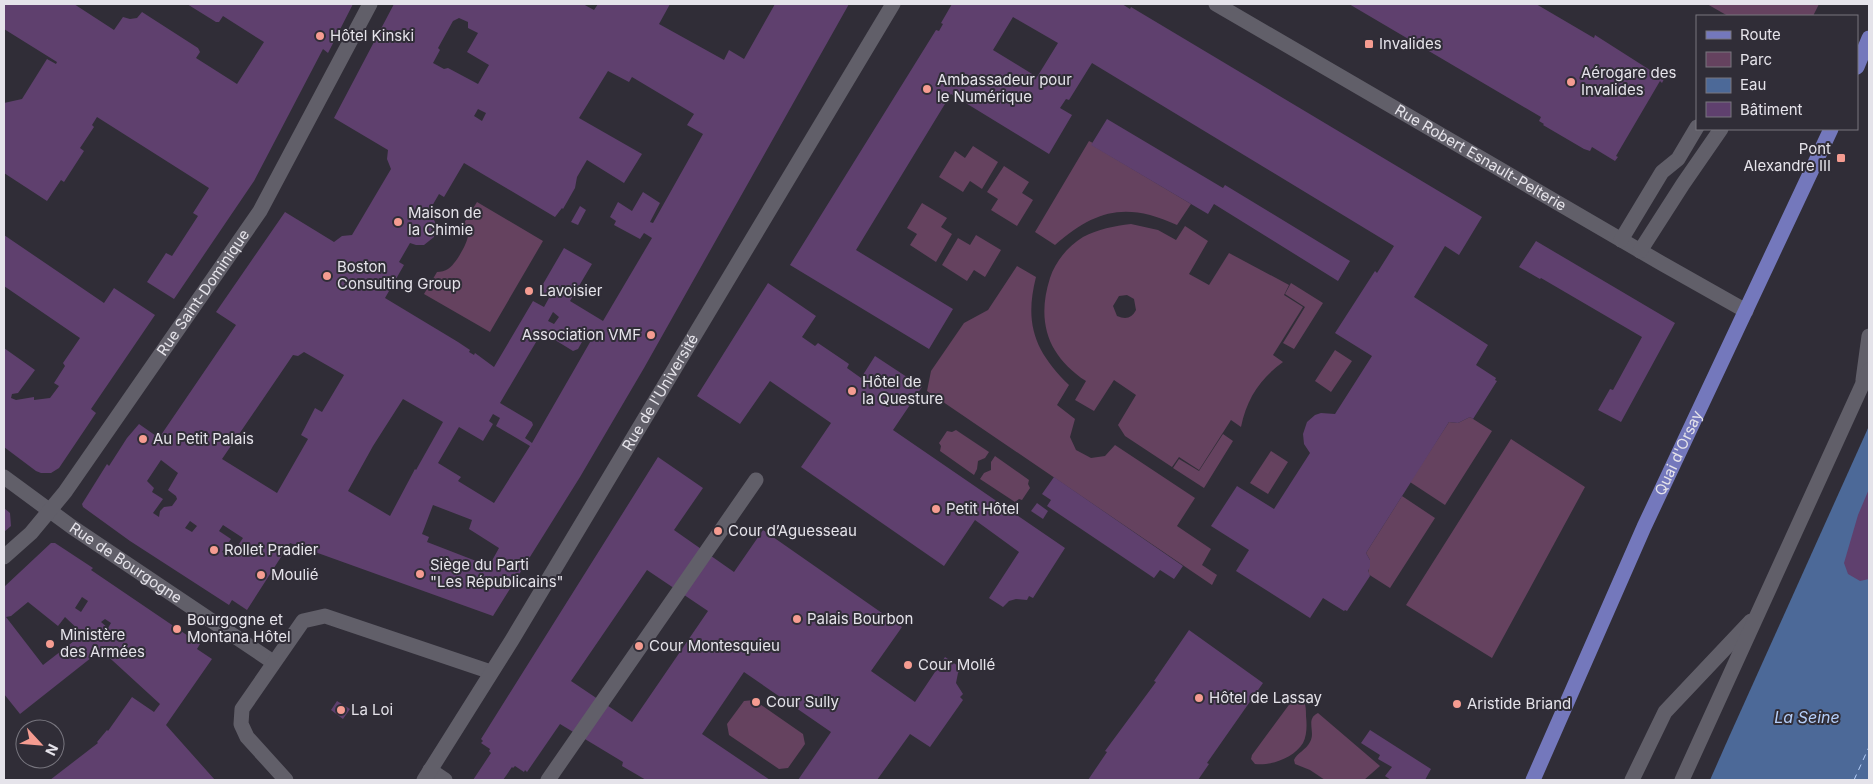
<svg xmlns="http://www.w3.org/2000/svg" width="1873" height="784" viewBox="0 0 1873 784" font-family="Inter,sans-serif">
  <rect width="100%" height="100%" fill="#302d37"/>
  <path fill="#65425f" fill-rule="evenodd" d="M1707,4H1819L1813,16H1728Z
    M1089,141L1093,143L1092,145L1191,204L1177,225C1127,202 1096,209 1055,245L1035,232Z
    M973,146L998,162L982,189L970,181L963,192L939,177L955,151L965,158Z
    M1004,166L1029,182L1022,193L1033,200L1017,226L991,210L998,199L987,192Z
    M477,202L543,241L490,332L424,294L437,272C441,272 445,271 448,269C455,265 468,243 468,235C468,231 466,227 464,223Z
    M922,203L947,218L941,227L952,234L936,262L910,245L917,234L907,228Z
    M1131,224L1158,230L1176,240L1185,226L1208,241L1189,274L1209,285L1229,253L1289,285L1284,295L1303,307L1273,355L1283,362C1260,379 1247,398 1241,427L1231,420L1199,470L1179,457L1172,467L1125,436L1118,425L1136,395L1114,380L1094,411L1075,400L1086,381C1048,356 1036,322 1050,278C1055,262 1068,246 1083,237C1098,229 1114,226 1131,224ZM1127,295L1134,299L1136,310C1132,318 1126,320 1117,316L1113,306L1119,296Z
    M976,235L1001,250L985,277L974,270L967,281L942,265L958,238L970,245Z
    M1017,266L1036,277C1024,324 1035,352 1069,385L1057,405L1075,419L1070,437L1076,450L1091,458L1105,456L1115,445L1195,498L1177,526L1211,549L1202,565L1217,575L1212,585L927,391L931,371L964,323L988,310Z
    M1291,283L1323,303L1294,349L1283,343L1305,307L1285,294Z
    M1335,350L1352,361L1331,392L1315,381Z
    M1470,417L1492,431L1445,505L1410,482L1449,422L1458,423Z
    M956,430L989,452L985,458L978,461L977,469L974,475L940,451L941,446L939,443L947,431L952,432Z
    M1223,434L1233,441L1204,488L1173,468L1179,459L1199,471Z
    M1511,439L1585,487L1492,658L1406,605Z
    M1271,451L1288,462L1268,494L1250,483Z
    M995,456L1029,480L1028,484L1030,488L1022,500L1019,499L1015,502L980,479L984,473L991,470V462Z
    M1402,496L1435,518L1390,588L1368,574L1370,560L1366,553Z
    M1294,698L1304,701C1306,706 1306,711 1306,716C1307,725 1307,735 1303,743C1294,758 1271,766 1255,764L1251,759L1252,755Z
    M754,700L803,734L805,744L788,768L779,769L729,735L727,724L744,701Z
    M1318,713L1380,766L1364,780H1325L1310,770L1295,764L1294,760C1297,753 1306,750 1310,742C1316,732 1305,719 1318,713Z"/>
  <path fill="#4c6998" d="M1869,426V780H1710L1729,737Z"/>
  <g fill="none" stroke-linecap="round" stroke-linejoin="round">
    <path stroke="#b5cffa" stroke-width="1" stroke-dasharray="6 5" stroke-linecap="butt" d="M1854,780L1869,747"/>
  </g>
  <path fill="#5f406e" fill-rule="evenodd" d="M4,4H74L114,30L123,17L130,19L137,18L142,12L198,48L200,52L196,58L237,84L264,42L223,16L219,22H216L187,4H353L328,53L323,49L254,181L174,299L147,282L166,253L172,256L198,216L193,213L209,188L97,117L92,125L94,127L80,148L84,151L64,182L61,180L47,201L4,173V103L22,99L47,59L56,64L57,62L4,29Z
    M394,4H583L594,10L598,4H670L659,24L724,60L729,50L744,59L775,4H849L644,368L580,477L493,616L290,543L247,610L232,600L229,605L130,541L83,507L82,504L107,464L109,466L127,438L139,424L159,438L236,325L216,312L285,212L334,242L342,236L352,235L391,169L387,159L388,150L334,118ZM459,18L468,22V28L478,33L467,52L489,65L478,84L448,68L444,69L433,63L440,50L438,48L453,21ZM608,71L629,82L632,77L694,114L687,125L703,134L653,223L650,222L660,203L643,192L632,211L618,202L610,217L616,221L614,225L640,239L644,233L652,238L603,321L570,301L592,264L564,248L539,291L549,298L544,307L533,301L494,367L475,353L474,355L469,352L470,350L458,342L385,298L404,265L399,262L410,243L416,245H424L434,237L436,224L433,218L428,213L439,194L444,197L464,163L555,217L562,208L563,209L575,188L577,177L587,160L624,183L642,154L579,118ZM478,109L486,113L482,121L474,116ZM553,312L559,317L554,324L548,321ZM542,332L573,351L578,349L587,333L593,337L532,443L525,438L533,425L532,422L500,403ZM304,352L344,375L322,412L315,408L301,435L308,439L277,493L222,459L293,355L298,356ZM403,399L443,422L416,470L415,469L390,516L348,491L373,446ZM493,414L500,418L496,426L530,446L494,503L458,481L461,477L438,463L459,427L483,441L493,424L489,421ZM161,460L178,473L168,490L176,496L177,499L172,506L164,507L160,511L159,517L153,513L163,499L152,492L154,488L147,481ZM433,505L472,520L469,529L499,548L489,566L427,542L429,537L422,534ZM190,521L197,526L192,532L185,528ZM223,525L243,538L230,557L222,552L231,539L219,531Z
    M952,4H1122L1130,9L1131,7L1482,217L1459,255L1445,246L1414,297L1488,345L1476,365L1496,378L1495,380L1497,381L1473,419L1470,417L1458,423L1449,422L1366,553L1370,560V567L1368,571L1370,576L1347,611L1345,610L1344,611L1323,598L1310,618L1236,571L1249,550L1211,526L1237,486L1274,509L1310,453L1304,444L1303,434L1307,422L1315,415L1321,413L1335,414L1372,356L1335,333L1375,271L1377,273L1394,246L1092,63L1069,100L1066,99L1060,108L1072,115L1049,154L951,94L856,250L953,309L929,349L790,265L936,30L939,31L943,24L941,23ZM1013,17L1058,43L1037,77L993,50Z
    M1349,4H1536L1594,38L1595,35L1664,79L1662,83L1660,81L1616,156L1618,157L1615,161L1592,147L1590,151L1584,149L1543,125L1544,124L1539,121L1541,117Z
    M1107,119L1223,188L1225,185L1350,261L1338,281L1214,204L1208,214L1091,145Z
    M580,206L586,210L578,225L571,222Z
    M4,235L104,303L114,288L155,315L91,409L96,413L59,468L51,473H41L36,471L4,447V348L35,370L18,393L12,394L11,398L16,400L34,397V400L50,398L59,386L54,383L65,366L63,363L80,338L4,286Z
    M1536,241L1675,323L1621,422L1598,410L1610,389L1613,390L1642,337L1541,278L1540,279L1519,267Z
    M768,283L816,316L802,337L815,346L818,343L849,364L847,368L861,378L875,356L922,387L893,430L1065,548L1033,598L1029,596L1027,600L1016,599L1009,601L1003,607L989,598L1019,552L975,520L944,566L801,467L831,423L770,381L740,424L697,396Z
    M658,457L703,488L674,530L734,572L763,530L902,627L871,671L915,702L945,657L961,668L958,673L956,683L963,694L960,697L963,700L930,747L910,734L877,780H798L831,732L744,672L702,734L770,780H646L622,766L623,762L560,724L527,772L525,770L524,772L515,766L513,768L512,767L503,780H473L491,753L489,751L490,749L481,743L483,741L481,739ZM647,570L708,611L632,722L571,681Z
    M1054,477L1183,566L1174,579L1160,570L1154,578L1047,506L1051,500L1042,494Z
    M1869,489V579L1860,581L1848,574L1844,563L1858,515Z
    M1037,503L1048,511L1043,519L1031,511Z
    M4,508L10,513L11,526L4,532Z
    M51,543H55L93,568L91,570L200,644L197,649L212,659L166,725L215,780H50L98,743L97,742L107,730L108,731L132,697L154,712L160,704L101,650L20,714L4,694V587ZM82,597L88,601L81,612L75,608ZM28,602L58,626L65,617L83,634L43,665L6,617L11,616ZM105,619L111,623L108,628L101,622Z
    M1189,630L1263,683L1207,763L1209,764L1198,780H1088L1107,752L1105,751L1156,682L1154,681Z
    M337,701L350,709L343,719L331,710Z
    M1370,730L1431,769L1425,780H1391L1385,776L1392,767L1378,759L1380,755L1361,743Z"/>
  <g fill="none" stroke-linecap="round" stroke-linejoin="round">
    <g stroke="#615f69" stroke-width="15">
      <path id="s1" d="M1216,4L1661,263L1746,311"/>
      <path d="M1621,240L1662,172L1678,159L1697,127"/>
      <path d="M1640,251L1683,184L1721,129"/>
      <path d="M1863,380L1869,336"/>
      <path id="s2" d="M4,477L72,527L273,662"/>
      <path id="s3" d="M4,557L31,533L65,492L260,211L370,4"/>
      <path d="M430,770L445,780"/>
      <path d="M286,780L247,737L241,724L242,709L303,621L325,616L491,672"/>
      <path id="s4" d="M424,780L512,640L893,4"/>
      <path d="M548,780L756,480"/>
      <path d="M1632,780L1665,712L1751,621"/>
      <path d="M1682,780L1869,370"/>
    </g>
    <g stroke="#7478bc" stroke-width="15">
      <path d="M1857,67L1869,38"/>
      <path id="s5" d="M1533,780L1644,527L1831,129"/>
    </g>
  </g>
  <g fill="#f59c91" stroke="#302d37" stroke-width="2">
    <circle cx="320" cy="36" r="5"/>
    <rect x="1364" y="39" width="10" height="10" rx="2.5"/>
    <circle cx="1571" cy="82" r="5"/>
    <circle cx="927" cy="89" r="5"/>
    <rect x="1836" y="153" width="10" height="10" rx="2.5"/>
    <circle cx="398" cy="222" r="5"/>
    <circle cx="327" cy="276" r="5"/>
    <circle cx="529" cy="291" r="5"/>
    <circle cx="651" cy="335" r="5"/>
    <circle cx="852" cy="391" r="5"/>
    <circle cx="143" cy="439" r="5"/>
    <circle cx="936" cy="509" r="5"/>
    <circle cx="718" cy="531" r="5"/>
    <circle cx="214" cy="550" r="5"/>
    <circle cx="420" cy="574" r="5"/>
    <circle cx="261" cy="575" r="5"/>
    <circle cx="797" cy="619" r="5"/>
    <circle cx="177" cy="629" r="5"/>
    <circle cx="50" cy="644" r="5"/>
    <circle cx="639" cy="646" r="5"/>
    <circle cx="908" cy="665" r="5"/>
    <circle cx="1199" cy="698" r="5"/>
    <circle cx="756" cy="702" r="5"/>
    <circle cx="1457" cy="704" r="5"/>
    <circle cx="341" cy="710" r="5"/>
  </g>
  <g text-anchor="middle" stroke-width="4" stroke-linejoin="round" paint-order="stroke">
    <g font-size="15" fill="#e5e3ea" stroke="#302d37" text-anchor="start">
      <text x="330" y="41">Hôtel Kinski</text>
      <text x="1379" y="49">Invalides</text>
      <text x="1581" y="78">Aérogare des<tspan x="1581" dy="17">Invalides</tspan></text>
      <text x="937" y="85">Ambassadeur pour<tspan x="937" dy="17">le Numérique</tspan></text>
      <text x="1831" y="154" text-anchor="end">Pont<tspan x="1831" dy="17">Alexandre III</tspan></text>
      <text x="408" y="218">Maison de<tspan x="408" dy="17">la Chimie</tspan></text>
      <text x="337" y="272">Boston<tspan x="337" dy="17">Consulting Group</tspan></text>
      <text x="539" y="296">Lavoisier</text>
      <text x="641" y="340" text-anchor="end">Association VMF</text>
      <text x="862" y="387">Hôtel de<tspan x="862" dy="17">la Questure</tspan></text>
      <text x="153" y="444">Au Petit Palais</text>
      <text x="946" y="514">Petit Hôtel</text>
      <text x="728" y="536">Cour d’Aguesseau</text>
      <text x="224" y="555">Rollet Pradier</text>
      <text x="430" y="570">Siège du Parti<tspan x="430" dy="17">"Les Républicains"</tspan></text>
      <text x="271" y="580">Moulié</text>
      <text x="807" y="624">Palais Bourbon</text>
      <text x="187" y="625">Bourgogne et<tspan x="187" dy="17">Montana Hôtel</tspan></text>
      <text x="60" y="640">Ministère<tspan x="60" dy="17">des Armées</tspan></text>
      <text x="649" y="651">Cour Montesquieu</text>
      <text x="918" y="670">Cour Mollé</text>
      <text x="1209" y="703">Hôtel de Lassay</text>
      <text x="766" y="707">Cour Sully</text>
      <text x="1467" y="709">Aristide Briand</text>
      <text x="351" y="715">La Loi</text>
    </g>
    <g font-size="15" fill="#e5e3ea" stroke="#302d37">
      <text dy="5" stroke="none"><textPath href="#s1" startOffset="306">Rue Robert Esnault-Pelterie</textPath></text>
      <text dy="5" stroke="none"><textPath href="#s3" startOffset="332">Rue Saint-Dominique</textPath></text>
      <text dy="5" stroke="none"><textPath href="#s4" startOffset="454">Rue de l'Université</textPath></text>
      <text dy="5" stroke="none"><textPath href="#s5" startOffset="358">Quai d'Orsay</textPath></text>
      <text dy="5" stroke="none"><textPath href="#s2" startOffset="149">Rue de Bourgogne</textPath></text>
    </g>
    <g font-size="16" font-style="italic" fill="#b5cffa" stroke="#302d37">
      <text x="1807" y="723">La Seine</text>
    </g>
  </g>
  <rect width="1873" height="784" fill="none" stroke="#e5e3ea" stroke-width="10"/>
  <rect x="1696" y="15" width="162" height="115" fill="#302d37" stroke="#78767f"/>
  <rect x="1706" y="31" width="25" height="8" fill="#7478bc" stroke="#78767f"/>
  <text x="1740" y="40" font-size="15" fill="#e5e3ea">Route</text>
  <rect x="1706" y="52" width="25" height="15" fill="#65425f" stroke="#78767f"/>
  <text x="1740" y="65" font-size="15" fill="#e5e3ea">Parc</text>
  <rect x="1706" y="78" width="25" height="15" fill="#4c6998" stroke="#78767f"/>
  <text x="1740" y="90" font-size="15" fill="#e5e3ea">Eau</text>
  <rect x="1706" y="102" width="25" height="15" fill="#5f406e" stroke="#78767f"/>
  <text x="1740" y="115" font-size="15" fill="#e5e3ea">Bâtiment</text>
  <g transform="translate(40 744) rotate(116)"><circle r="24" fill="#302d37" stroke="#78767f"/>
  <path d="M0-4L9 19L0 12L-9 19Z" fill="#f59c91"/>
  <text y="-8" font-size="14" font-weight="bold" text-anchor="middle" fill="#e5e3ea">N</text>
  </g>
</svg>
